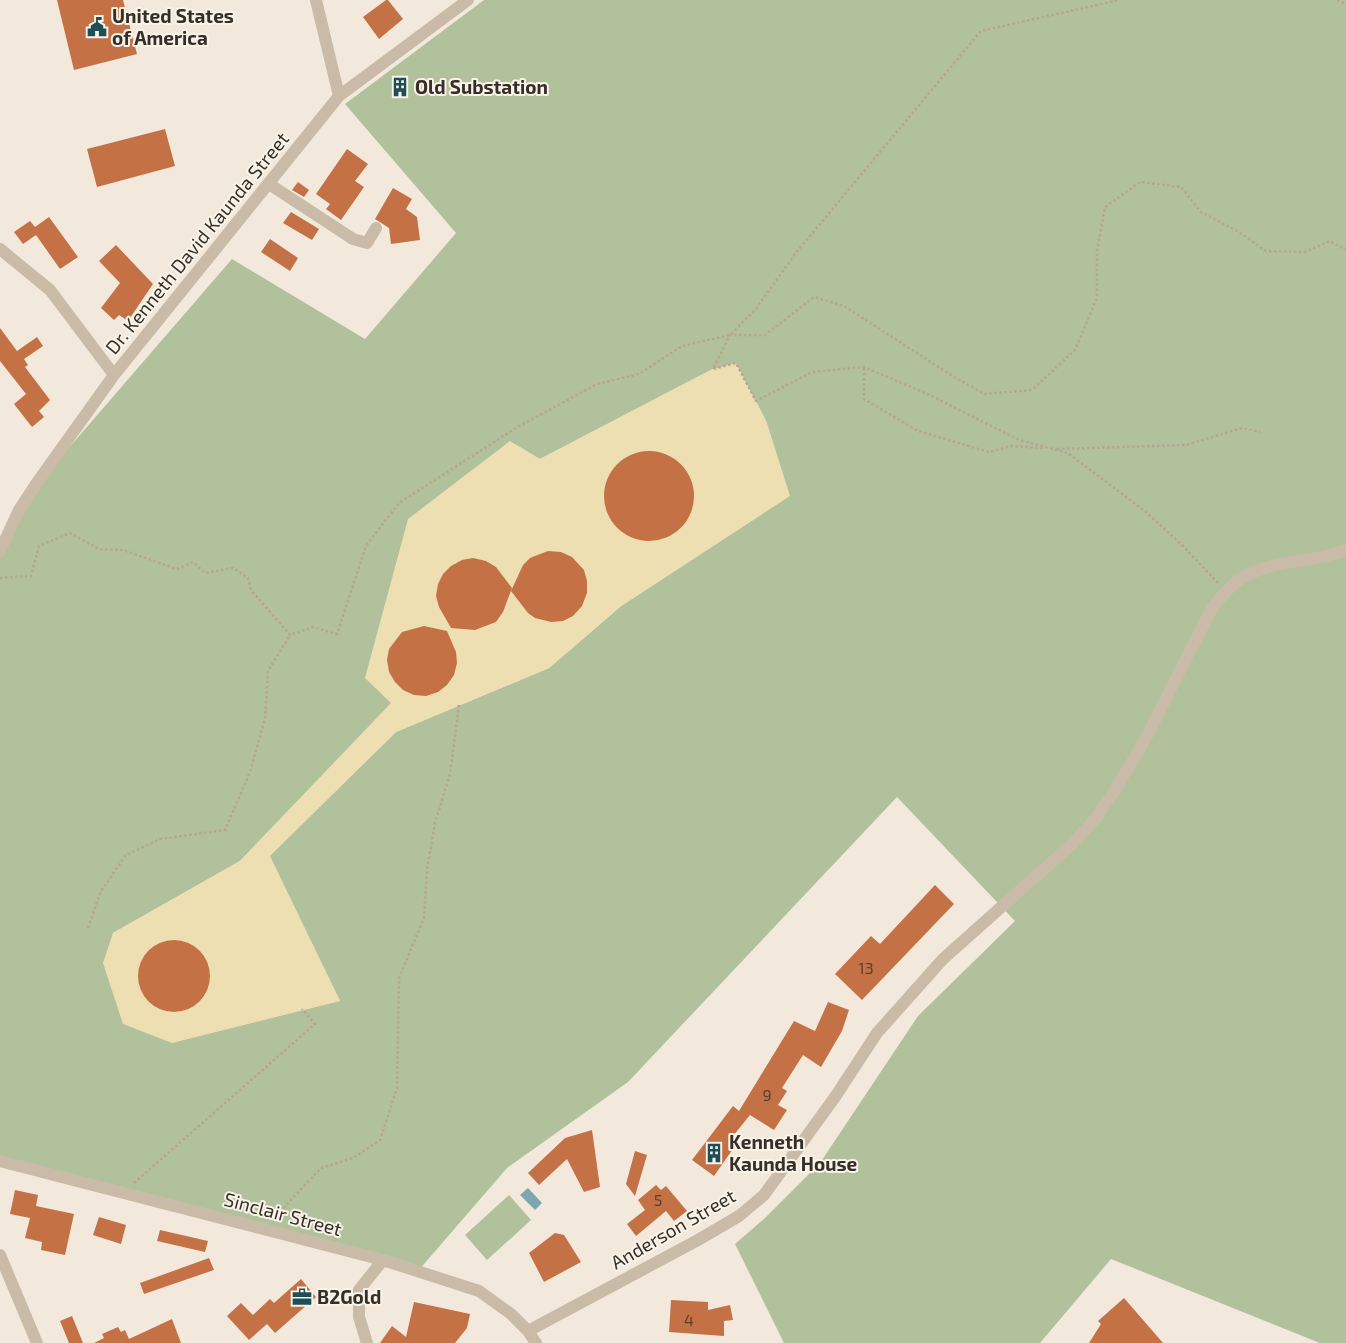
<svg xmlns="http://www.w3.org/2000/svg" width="1346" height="1343" viewBox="0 0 1346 1343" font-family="'Exo 2',sans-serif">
  <rect width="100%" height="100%" fill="#f2e9dc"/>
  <path fill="#b1c19c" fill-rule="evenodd" d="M484,0H1346V1343H1320L1111,1259L1040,1343H784L735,1244L767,1216L820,1163L918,1016L1015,921L897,797L628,1082L507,1168L418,1271L0,1161V551L54,465L232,259L365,339L456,233L345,104ZM713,369L756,401L767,423L620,607L549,668L396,732L269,856L340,1001L302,1009L113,933L240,861L392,703L540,459Z
    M509,1195L531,1220L487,1260L465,1235Z"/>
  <path fill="#eddfb2" d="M736,363L767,423L790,496L620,607L549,668L396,732L270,856L340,1001L172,1043L123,1024L103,963L113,933L240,861L391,703L365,678L408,519L510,441L540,459L697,377L713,369Z"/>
  <path fill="#7ba8af" d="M528,1188L542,1203L535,1210L520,1195Z"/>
  <path fill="#c57146" d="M57,0H123L137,54L74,70Z
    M386,0H388L403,19L379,39L363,17Z
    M165,129L175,166L97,187L87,149Z
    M347,149L368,164L355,181L364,187L341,220L326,209L330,204L316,194Z
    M298,182L309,190L304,197L292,190Z
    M393,188L412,199L406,209L417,217L420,240L391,244L389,228L375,219Z
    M291,212L319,229L312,240L283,223Z
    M49,217L78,257L60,269L36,235L23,244L14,232L30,221L35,227Z
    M270,239L298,258L290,271L261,252Z
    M116,245L153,284L128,321L119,315L114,320L101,308L120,283L99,261Z
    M0,328L17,351L37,337L43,346L24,359L28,365L25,367L50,400L39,411L44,417L32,427L14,404L26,394L0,361Z
    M604 496a45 45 0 1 1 90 0a45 45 0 1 1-90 0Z
    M548,551L561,552L572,557L584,570L587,581V593L582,606L573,616L563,621L551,622L535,618L528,613L511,591L523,565L530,558Z
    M473,558L486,561L496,567L512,588L503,612L496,622L475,630L451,628L439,607L436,596L438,584L443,574L451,566L462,560Z
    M424,626L447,631L456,652L457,663L454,675L447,685L438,692L426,696L414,695L403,690L395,682L389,672L387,660L389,649L402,632Z
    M935,885L954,904L862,1000L835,974L871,936L880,944Z
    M138 976a36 36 0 1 1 72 0a36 36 0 1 1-72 0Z
    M828,1002L849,1010L842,1031L821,1067L803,1055L782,1088L787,1091L778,1105L787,1110L774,1130L750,1115L729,1141L735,1146L714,1176L692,1160L733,1106L739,1111L794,1021L815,1031Z
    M592,1130L600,1187L584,1192L567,1159L539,1185L528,1173L565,1138Z
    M635,1151L647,1155L635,1196L626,1184Z
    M656,1185L661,1190L666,1186L687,1211L674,1221L666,1211L636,1236L627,1224L645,1210L638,1200Z
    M15,1190L38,1195L36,1206L74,1214L65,1255L41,1250L42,1242L25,1238L30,1218L10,1214Z
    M99,1217L126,1225L121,1244L93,1235Z
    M160,1230L208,1241L205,1252L157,1241Z
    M555,1233L564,1235L581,1262L544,1282L529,1253Z
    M209,1258L214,1270L144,1294L140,1283Z
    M301,1279L316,1297L275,1333L267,1324L249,1340L227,1316L241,1303L253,1315L270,1299L274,1303Z
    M1124,1298L1163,1343H1089L1101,1324L1098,1321Z
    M671,1300L708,1302V1310L730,1305L733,1320L724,1321V1336L669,1332Z
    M414,1302L470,1314L467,1328L455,1343H380L392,1326L406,1337Z
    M72,1316L83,1343H69L60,1321Z
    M172,1319L181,1343H94L104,1338L102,1334L118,1327L121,1332L125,1330L129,1339Z"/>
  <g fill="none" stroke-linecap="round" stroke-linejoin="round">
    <path stroke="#b6a592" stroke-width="2.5" stroke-dasharray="2.5 2.5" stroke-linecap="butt" d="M1337,0L1346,4
      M864,368V399L918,431L989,452L1011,446L1044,448
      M1057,449L1186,445L1242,428L1260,432
      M0,578L31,576L39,546L70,533L99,549L123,550L177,569L193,562L205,573L233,568L248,578L251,590L290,635L313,627L337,634L366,546L399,503L516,428L597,384L639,374L682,346L730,335L755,310L795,254L981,31L1119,0
      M1218,583L1183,546L1146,512L1068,453L1019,440L930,395L864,367L812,372L756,401L736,363L713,369L730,335H765L814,297L844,306L954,377L985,394L1032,390L1075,350L1097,298V251L1105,207L1140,182L1181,187L1201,212L1239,232L1266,251L1305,252L1330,241L1346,250
      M88,928L101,891L126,855L160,839L225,830L250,772L265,718L268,671L290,635
      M134,1183L315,1024L302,1009
      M273,1219L321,1168L353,1158L380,1140L397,1088L399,978L424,918L427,870L435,823L450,774L459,705"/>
    <path stroke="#cabba8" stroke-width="12" d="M316,0L339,96
      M269,184L353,239L367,243L376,228
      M0,249L50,290L114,375
      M0,551L19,510L36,484L114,375L339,96L468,0
      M0,1161L383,1260L479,1291L511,1314L528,1331L536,1343
      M0,1255L37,1343
      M528,1331L698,1240L739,1216L764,1195L835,1097L877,1033L943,959L1072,844L1096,818L1119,784L1148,734L1212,608C1221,597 1230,585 1242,578C1272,559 1313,563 1346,550
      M367,1343L359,1317V1290L383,1260"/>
  </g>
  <defs>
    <symbol id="civic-bare" viewBox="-9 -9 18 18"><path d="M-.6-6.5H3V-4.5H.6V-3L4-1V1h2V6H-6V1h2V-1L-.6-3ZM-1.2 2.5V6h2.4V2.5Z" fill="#1e4e58" stroke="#f9f3e8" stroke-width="2.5" paint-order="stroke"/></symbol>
    <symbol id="building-bare" viewBox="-9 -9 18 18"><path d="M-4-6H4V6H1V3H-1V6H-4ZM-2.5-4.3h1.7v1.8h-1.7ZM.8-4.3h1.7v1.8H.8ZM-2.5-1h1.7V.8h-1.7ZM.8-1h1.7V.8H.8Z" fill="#1e4e58" stroke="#f9f3e8" stroke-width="2.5" paint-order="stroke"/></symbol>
    <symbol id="office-bare" viewBox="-9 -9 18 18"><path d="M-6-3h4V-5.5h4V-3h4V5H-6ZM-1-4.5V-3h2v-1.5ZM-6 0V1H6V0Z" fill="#1e4e58" stroke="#f9f3e8" stroke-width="2.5" paint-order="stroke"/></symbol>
  </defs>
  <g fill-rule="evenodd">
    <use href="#civic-bare" x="83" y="13" width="28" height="28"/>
    <use href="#building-bare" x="386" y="73" width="28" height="28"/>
    <use href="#building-bare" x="700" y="1139" width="28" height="28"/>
    <use href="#office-bare" x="288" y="1283" width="28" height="28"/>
  </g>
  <g text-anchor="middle" stroke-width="4" stroke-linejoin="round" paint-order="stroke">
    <g font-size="16" fill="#5a3f30">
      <text x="866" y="974">13</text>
      <text x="767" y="1101">9</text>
      <text x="658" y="1206">5</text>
      <text x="689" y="1326">4</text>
    </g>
    <g font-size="19" font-weight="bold" fill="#362e28" stroke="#f9f3e8" text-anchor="start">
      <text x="112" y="23">United States<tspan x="112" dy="22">of America</tspan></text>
      <text x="415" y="94">Old Substation</text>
      <text x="729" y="1149">Kenneth<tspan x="729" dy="22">Kaunda House</tspan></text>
      <text x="317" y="1304">B2Gold</text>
    </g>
    <g font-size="19" fill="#362e28" stroke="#f9f3e8">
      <text transform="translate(197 243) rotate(-51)" y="7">Dr. Kenneth David Kaunda Street</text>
      <text transform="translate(283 1214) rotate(15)" y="7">Sinclair Street</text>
      <text transform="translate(673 1229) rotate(-30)" y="7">Anderson Street</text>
    </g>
  </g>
</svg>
